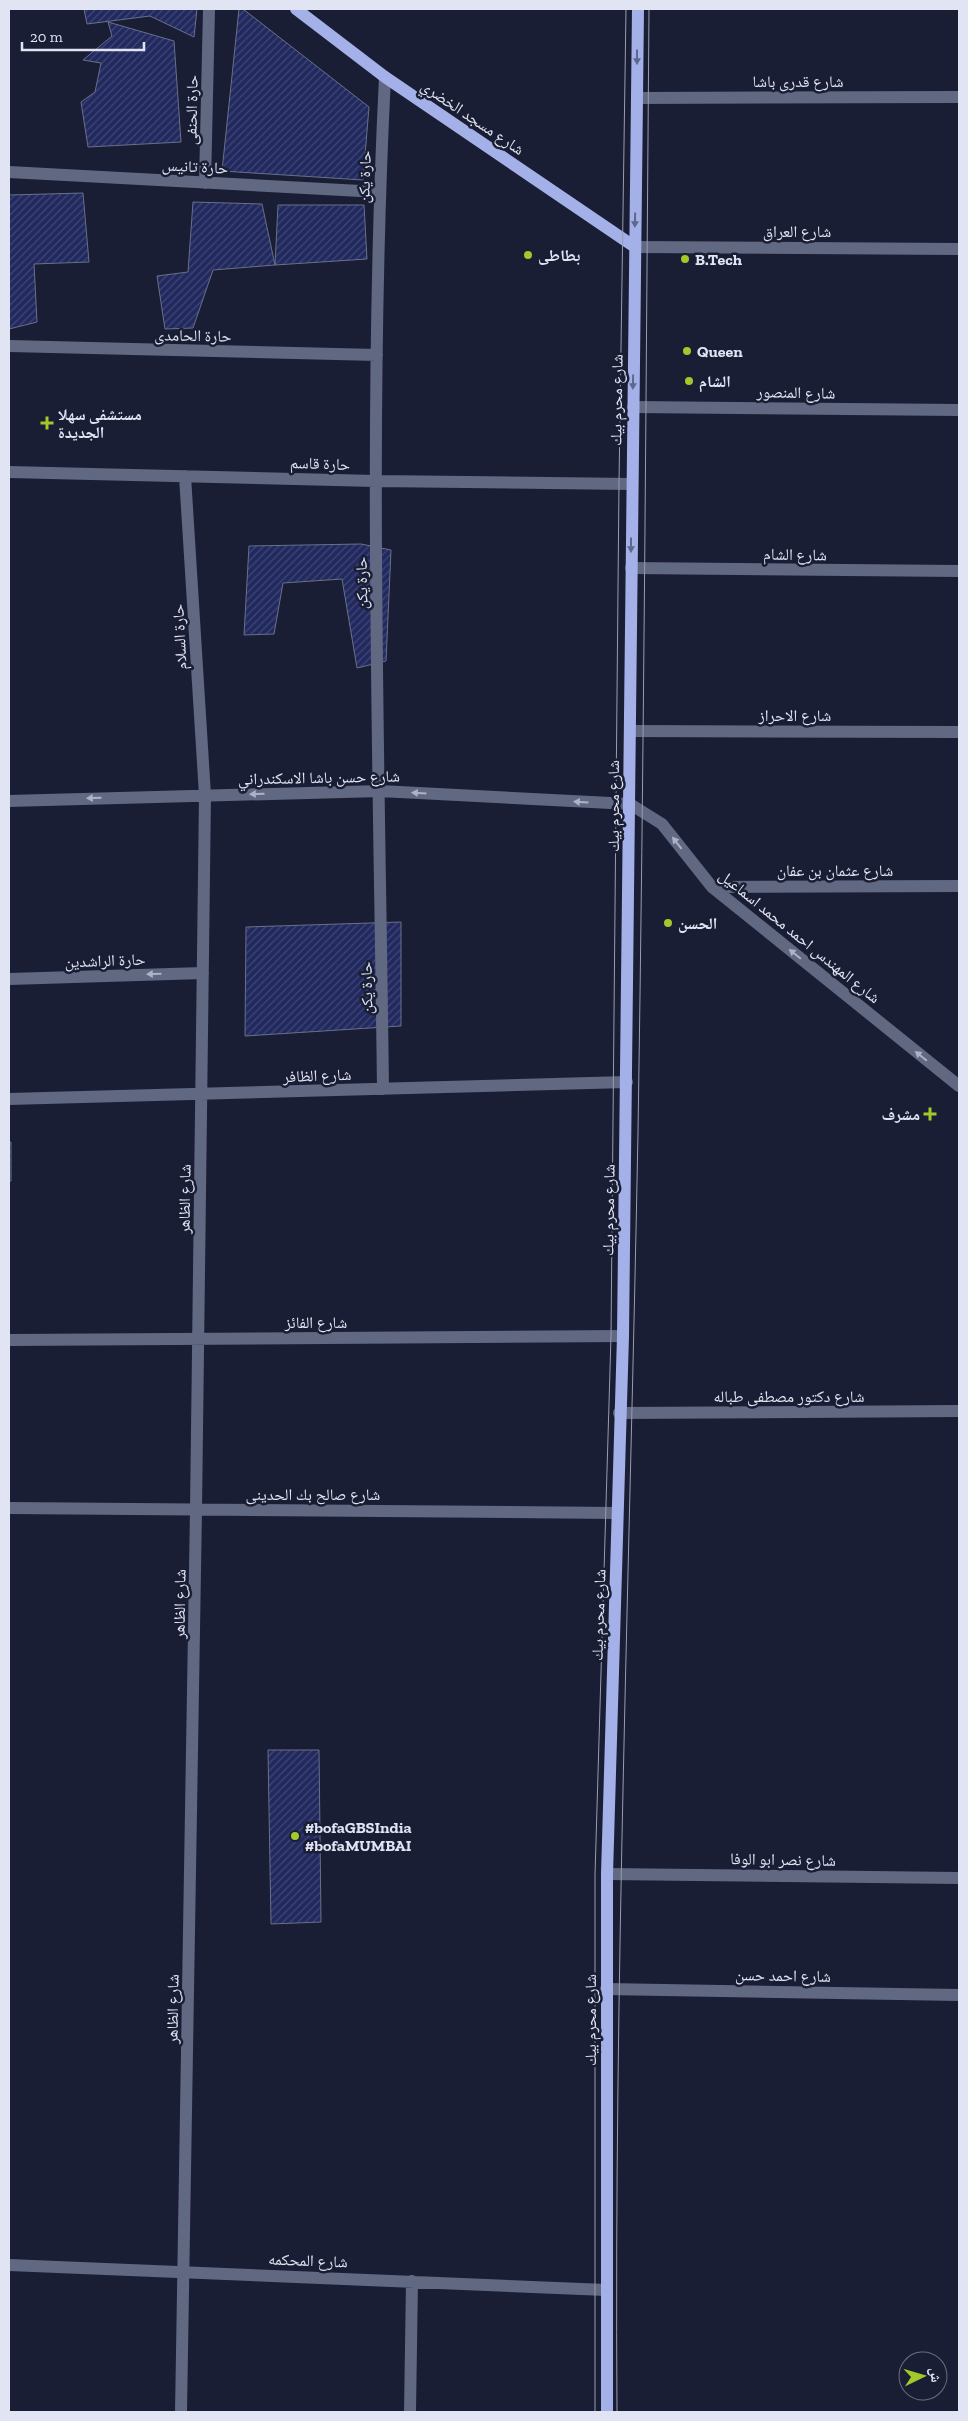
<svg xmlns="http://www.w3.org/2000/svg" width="968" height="2421" viewBox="0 0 968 2421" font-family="'Zilla Slab','Noto Naskh Arabic',serif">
  <defs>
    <pattern id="building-hatch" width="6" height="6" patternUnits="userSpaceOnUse" patternTransform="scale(1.25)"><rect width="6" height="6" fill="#21295e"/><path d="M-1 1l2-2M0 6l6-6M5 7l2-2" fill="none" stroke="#414876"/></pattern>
  </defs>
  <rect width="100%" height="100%" fill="#191e34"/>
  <path fill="url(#building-hatch)" stroke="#68708b" d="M84,9H197L194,37L150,16L87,24Z
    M239,9H243L369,107L363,180L222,171Z
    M108,22L174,41L181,142L88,147L81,102L95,92L101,63L83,60L112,36Z
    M83,193L89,262L34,264L37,322L9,329V195Z
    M193,202L262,204L275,265L213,270L193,328L165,329L157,276L188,272Z
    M278,205H364L367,259L275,265Z
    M361,544L391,550L386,661L357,668L342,579L283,583L274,634L244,635L249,546Z
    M401,922V1026L245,1036L246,927Z
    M9,1142H11V1181H9Z
    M268,1750H319L321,1922L271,1924Z"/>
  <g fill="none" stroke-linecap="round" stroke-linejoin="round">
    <path stroke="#616882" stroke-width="12" d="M637,98L959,97
      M9,172L379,192
      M205,183L209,9
      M635,247L959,249
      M9,346L377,355
      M633,407L959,410
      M9,472L376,481L631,484
      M631,568L959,571
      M630,731L959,732
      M9,801L380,791L630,804L662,824L712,887L959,1086
      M712,887L959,886
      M9,979L203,973
      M383,1089C379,752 368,414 385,77
      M9,1099L627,1082
      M9,1340L623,1336
      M619,1413L959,1411
      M9,1508L617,1513
      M607,1874L959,1878
      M606,1989L959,1995
      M9,2265L606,2290
      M181,2412L196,1510L205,795L185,476
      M410,2412L412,2281"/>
    <path stroke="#a3b1e8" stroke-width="12" d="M296,9L385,77L635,247
      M607,2412V1874L623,1336L638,9"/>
    <path stroke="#999daf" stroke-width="1" d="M595,2412V1875L611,1336L619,483L626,9
      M617,2412C614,1985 630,1559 638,1132C644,758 646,383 649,9"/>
  </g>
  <defs><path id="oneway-solid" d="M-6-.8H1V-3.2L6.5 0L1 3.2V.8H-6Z" transform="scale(1.25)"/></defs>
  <g fill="#5e688e">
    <use href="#oneway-solid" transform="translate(637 57) rotate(90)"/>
    <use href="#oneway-solid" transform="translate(635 220) rotate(91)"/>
    <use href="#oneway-solid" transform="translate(633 382) rotate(91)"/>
    <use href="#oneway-solid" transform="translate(631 545) rotate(90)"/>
  </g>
  <g fill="#adb2c6">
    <use href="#oneway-solid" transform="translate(419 793) rotate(-177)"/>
    <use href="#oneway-solid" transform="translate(257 794) rotate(179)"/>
    <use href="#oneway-solid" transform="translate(94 798) rotate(178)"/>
    <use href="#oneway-solid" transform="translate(581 802) rotate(-177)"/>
    <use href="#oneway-solid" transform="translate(677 843) rotate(-128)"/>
    <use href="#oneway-solid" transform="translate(795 954) rotate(-141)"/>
    <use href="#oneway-solid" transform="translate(154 974) rotate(178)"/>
    <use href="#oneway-solid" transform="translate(921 1056) rotate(-141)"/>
  </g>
  <g fill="#a2c929" stroke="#191e34" stroke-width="2">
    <circle cx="528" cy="255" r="5"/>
    <circle cx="685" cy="259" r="5"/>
    <circle cx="687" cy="351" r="5"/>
    <circle cx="689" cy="381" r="5"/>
    <path d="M44.5 415.5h5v5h5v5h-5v5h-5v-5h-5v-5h5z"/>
    <circle cx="668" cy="923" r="5"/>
    <path d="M927.5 1106.5h5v5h5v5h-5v5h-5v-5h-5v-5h5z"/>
    <circle cx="295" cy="1836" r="5"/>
  </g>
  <g text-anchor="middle" stroke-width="5" stroke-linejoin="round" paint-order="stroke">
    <g font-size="16" fill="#e0e4f3" stroke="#191e34">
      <text x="798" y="87">شارع قدرى باشا</text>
      <text transform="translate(191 110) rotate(-89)" y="6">حارة الحنفى</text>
      <text transform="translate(473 117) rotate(34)" y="6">شارع مسجد الخضري</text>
      <text transform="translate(195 166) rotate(3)" y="6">حارة تانيس</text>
      <text transform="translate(364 177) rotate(-88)" y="6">حارة يكن</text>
      <text x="797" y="237">شارع العراق</text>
      <text transform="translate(193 335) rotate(1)" y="6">حارة الحامدى</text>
      <text transform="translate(796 392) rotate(1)" y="6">شارع المنصور</text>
      <text transform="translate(616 400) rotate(-89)" y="6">شارع محرم بيك</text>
      <text transform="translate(320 463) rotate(2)" y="6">حارة قاسم</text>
      <text transform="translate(795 554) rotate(1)" y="6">شارع الشام</text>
      <text transform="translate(361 583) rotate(-91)" y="6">حارة يكن</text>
      <text transform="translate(179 637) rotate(-93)" y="6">حارة السلام</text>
      <text x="795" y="721">شارع الاحراز</text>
      <text transform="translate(319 777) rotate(-1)" y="6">شارع حسن باشا الاسكندراني</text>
      <text transform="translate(613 806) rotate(-90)" y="6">شارع محرم بيك</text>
      <text x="835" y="876">شارع عثمان بن عفان</text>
      <text transform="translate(800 936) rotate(39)" y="6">شارع المهندس احمد محمد اسماعيل</text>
      <text transform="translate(105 960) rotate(-2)" y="6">حارة الراشدين</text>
      <text transform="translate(366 988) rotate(-91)" y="6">حارة يكن</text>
      <text transform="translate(317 1075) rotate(-2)" y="6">شارع الظافر</text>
      <text transform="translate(184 1199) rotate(-89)" y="6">شارع الظاهر</text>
      <text transform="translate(608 1210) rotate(-89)" y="6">شارع محرم بيك</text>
      <text x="316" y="1328">شارع الفائز</text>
      <text x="789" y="1402">شارع دكتور مصطفى طباله</text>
      <text x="313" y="1500">شارع صالح بك الحدينى</text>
      <text transform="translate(179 1604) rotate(-89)" y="6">شارع الظاهر</text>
      <text transform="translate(598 1615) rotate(-88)" y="6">شارع محرم بيك</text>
      <text transform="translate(783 1859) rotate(1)" y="6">شارع نصر ابو الوفا</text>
      <text transform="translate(783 1975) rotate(1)" y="6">شارع احمد حسن</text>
      <text transform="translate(172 2009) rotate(-89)" y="6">شارع الظاهر</text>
      <text transform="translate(590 2020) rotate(-90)" y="6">شارع محرم بيك</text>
      <text transform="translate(308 2260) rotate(2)" y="6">شارع المحكمه</text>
    </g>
    <g font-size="16" font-weight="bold" fill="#e0e4f3" stroke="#191e34" text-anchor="start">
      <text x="538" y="261">بطاطى</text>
      <text x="695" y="265">B.Tech</text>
      <text x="697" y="357">Queen</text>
      <text x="699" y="387">الشام</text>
      <text x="58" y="420">مستشفى سهلا<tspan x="58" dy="18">الجديدة</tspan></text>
      <text x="678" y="929">الحسن</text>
      <text x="920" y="1120" text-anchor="end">مشرف</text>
      <text x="305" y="1833">#bofaGBSIndia<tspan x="305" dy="18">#bofaMUMBAI</tspan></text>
    </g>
  </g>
  <rect width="968" height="2421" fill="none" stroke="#e0e4f3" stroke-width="20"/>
  <g transform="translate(923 2376) rotate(85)"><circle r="24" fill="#191e34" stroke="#696d80"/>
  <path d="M0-4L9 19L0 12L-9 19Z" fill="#a2c929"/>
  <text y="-8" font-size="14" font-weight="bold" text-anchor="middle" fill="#e0e4f3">ش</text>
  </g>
  <path d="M22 42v8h122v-8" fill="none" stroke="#e0e4f3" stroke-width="2.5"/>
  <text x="30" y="42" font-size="15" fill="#e0e4f3" stroke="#191e34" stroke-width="4" paint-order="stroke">20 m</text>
</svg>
